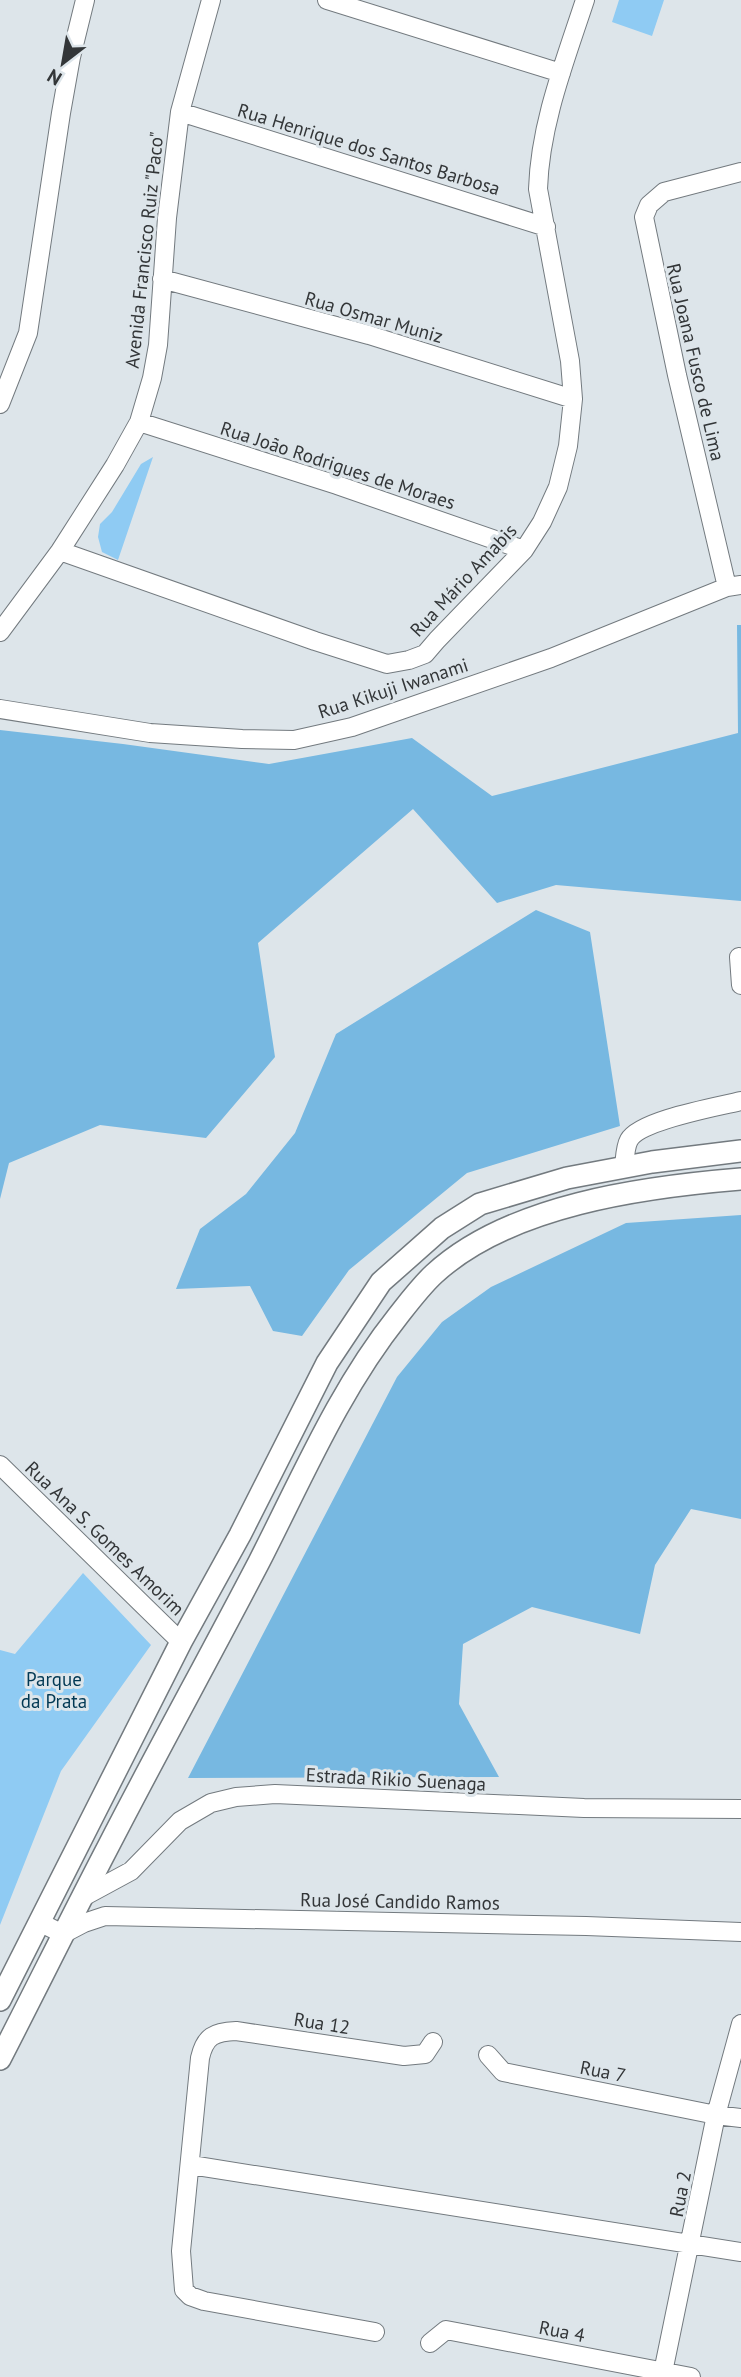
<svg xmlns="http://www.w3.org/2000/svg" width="741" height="2377" viewBox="0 0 741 2377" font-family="'PT Sans',sans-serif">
  <rect width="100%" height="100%" fill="#dde5ea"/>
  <path fill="#8fcbf3" d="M619,0H664L652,36L612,22Z
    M153,457L118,560L102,552L98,537L100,524L112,512L141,464Z
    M83,1573L151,1645L61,1771L0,1925V1650L15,1654Z"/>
  <path fill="#77b8e1" d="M737,625H741V901L556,885L497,903L413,809L258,943L275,1057L206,1138L100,1125L9,1163L0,1199V730L123,744L269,764L412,738L492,796L738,733Z
    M536,910L590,932L620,1126L467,1173L349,1270L302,1336L273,1331L250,1286L176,1289L200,1229L246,1194L295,1133L336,1034Z
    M741,1215V1519L691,1509L655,1565L640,1634L532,1607L463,1644L459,1704L499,1777L188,1778L397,1377L442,1322L491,1287L626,1223Z"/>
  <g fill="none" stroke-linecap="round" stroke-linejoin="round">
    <defs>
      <path id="minor" d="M327,0L561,73
        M180,112L546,227
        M162,279L369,335L573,399
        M0,404L28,333L61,113L71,57L85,0
        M139,422L337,485L524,550
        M60,551L315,641L387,664L409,660L425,654L437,640L524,550L542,522L558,487L568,446L573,399L570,361L538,189C540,124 565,61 585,0
        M727,587L677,375L644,217L649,205L664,192L741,172
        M0,632L60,551L115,465L139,422L152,378L158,345L167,218L180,112L211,0
        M0,709L150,733L242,739L294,740L352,727L551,658L727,587L741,585
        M739,957L741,985
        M624,1167C625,1159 625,1147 629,1140C640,1120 717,1107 741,1101
        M0,1465L181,1642
        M83,1897L131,1871L180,1821L211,1803L236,1797L275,1794L584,1808L741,1809
        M39,1922L63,1934L84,1923L105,1916L586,1926L741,1932
        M488,2055L503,2072L716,2115L741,2118
        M191,2165L741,2252
        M375,2332L204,2301L190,2296L184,2290L181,2251L200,2058C205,2036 214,2032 236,2031L404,2056L425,2054L433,2042
        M430,2343L446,2330L691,2377
        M663,2372L716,2115L741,2024"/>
      <path id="major" d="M0,2000L181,1642L240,1535L327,1363L381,1282L442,1228L480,1204L567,1178L652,1162L741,1151
        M0,2059C37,1987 72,1916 109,1845C158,1750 210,1656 259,1562C302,1478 339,1390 398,1316C409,1302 421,1286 434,1274C509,1205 643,1187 741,1179"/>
    </defs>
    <use href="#minor" stroke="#737a7f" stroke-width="20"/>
    <use href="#major" stroke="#737a7f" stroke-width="24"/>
    <use href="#minor" stroke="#fff" stroke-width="18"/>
    <use href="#major" stroke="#fff" stroke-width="21"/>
  </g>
  <g text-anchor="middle" stroke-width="6" stroke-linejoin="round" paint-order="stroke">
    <g font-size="19" fill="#333638" stroke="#dde5ea">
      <text transform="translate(369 149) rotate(17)" y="7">Rua Henrique dos Santos Barbosa</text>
      <text transform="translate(144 250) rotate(-84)" y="7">Avenida Francisco Ruiz "Paco"</text>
      <text transform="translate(374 317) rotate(16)" y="7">Rua Osmar Muniz</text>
      <text transform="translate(696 362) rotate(77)" y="7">Rua Joana Fusco de Lima</text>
      <text transform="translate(338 465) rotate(18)" y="7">Rua João Rodrigues de Moraes</text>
      <text transform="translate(463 580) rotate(-47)" y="7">Rua Mário Amabis</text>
      <text transform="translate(393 688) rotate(-18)" y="7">Rua Kikuji Iwanami</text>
      <text transform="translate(105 1538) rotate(44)" y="7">Rua Ana S. Gomes Amorim</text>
      <text transform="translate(396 1779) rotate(3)" y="7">Estrada Rikio Suenaga</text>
      <text transform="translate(400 1901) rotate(1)" y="7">Rua José Candido Ramos</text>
      <text transform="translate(322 2023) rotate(9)" y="7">Rua 12</text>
      <text transform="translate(603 2071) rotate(11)" y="7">Rua 7</text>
      <text transform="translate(680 2194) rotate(-79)" y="7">Rua 2</text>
      <text transform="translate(562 2331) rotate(11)" y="7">Rua 4</text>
    </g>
    <g font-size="19" fill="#003853" stroke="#dde5ea">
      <text x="54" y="1686">Parque<tspan x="54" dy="22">da Prata</tspan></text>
    </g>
  </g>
  <g transform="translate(63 63) rotate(211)" stroke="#dde5ea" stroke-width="5" paint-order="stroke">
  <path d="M0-5L12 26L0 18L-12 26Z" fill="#333638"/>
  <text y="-10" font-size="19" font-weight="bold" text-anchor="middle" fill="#333638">N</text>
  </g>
</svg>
